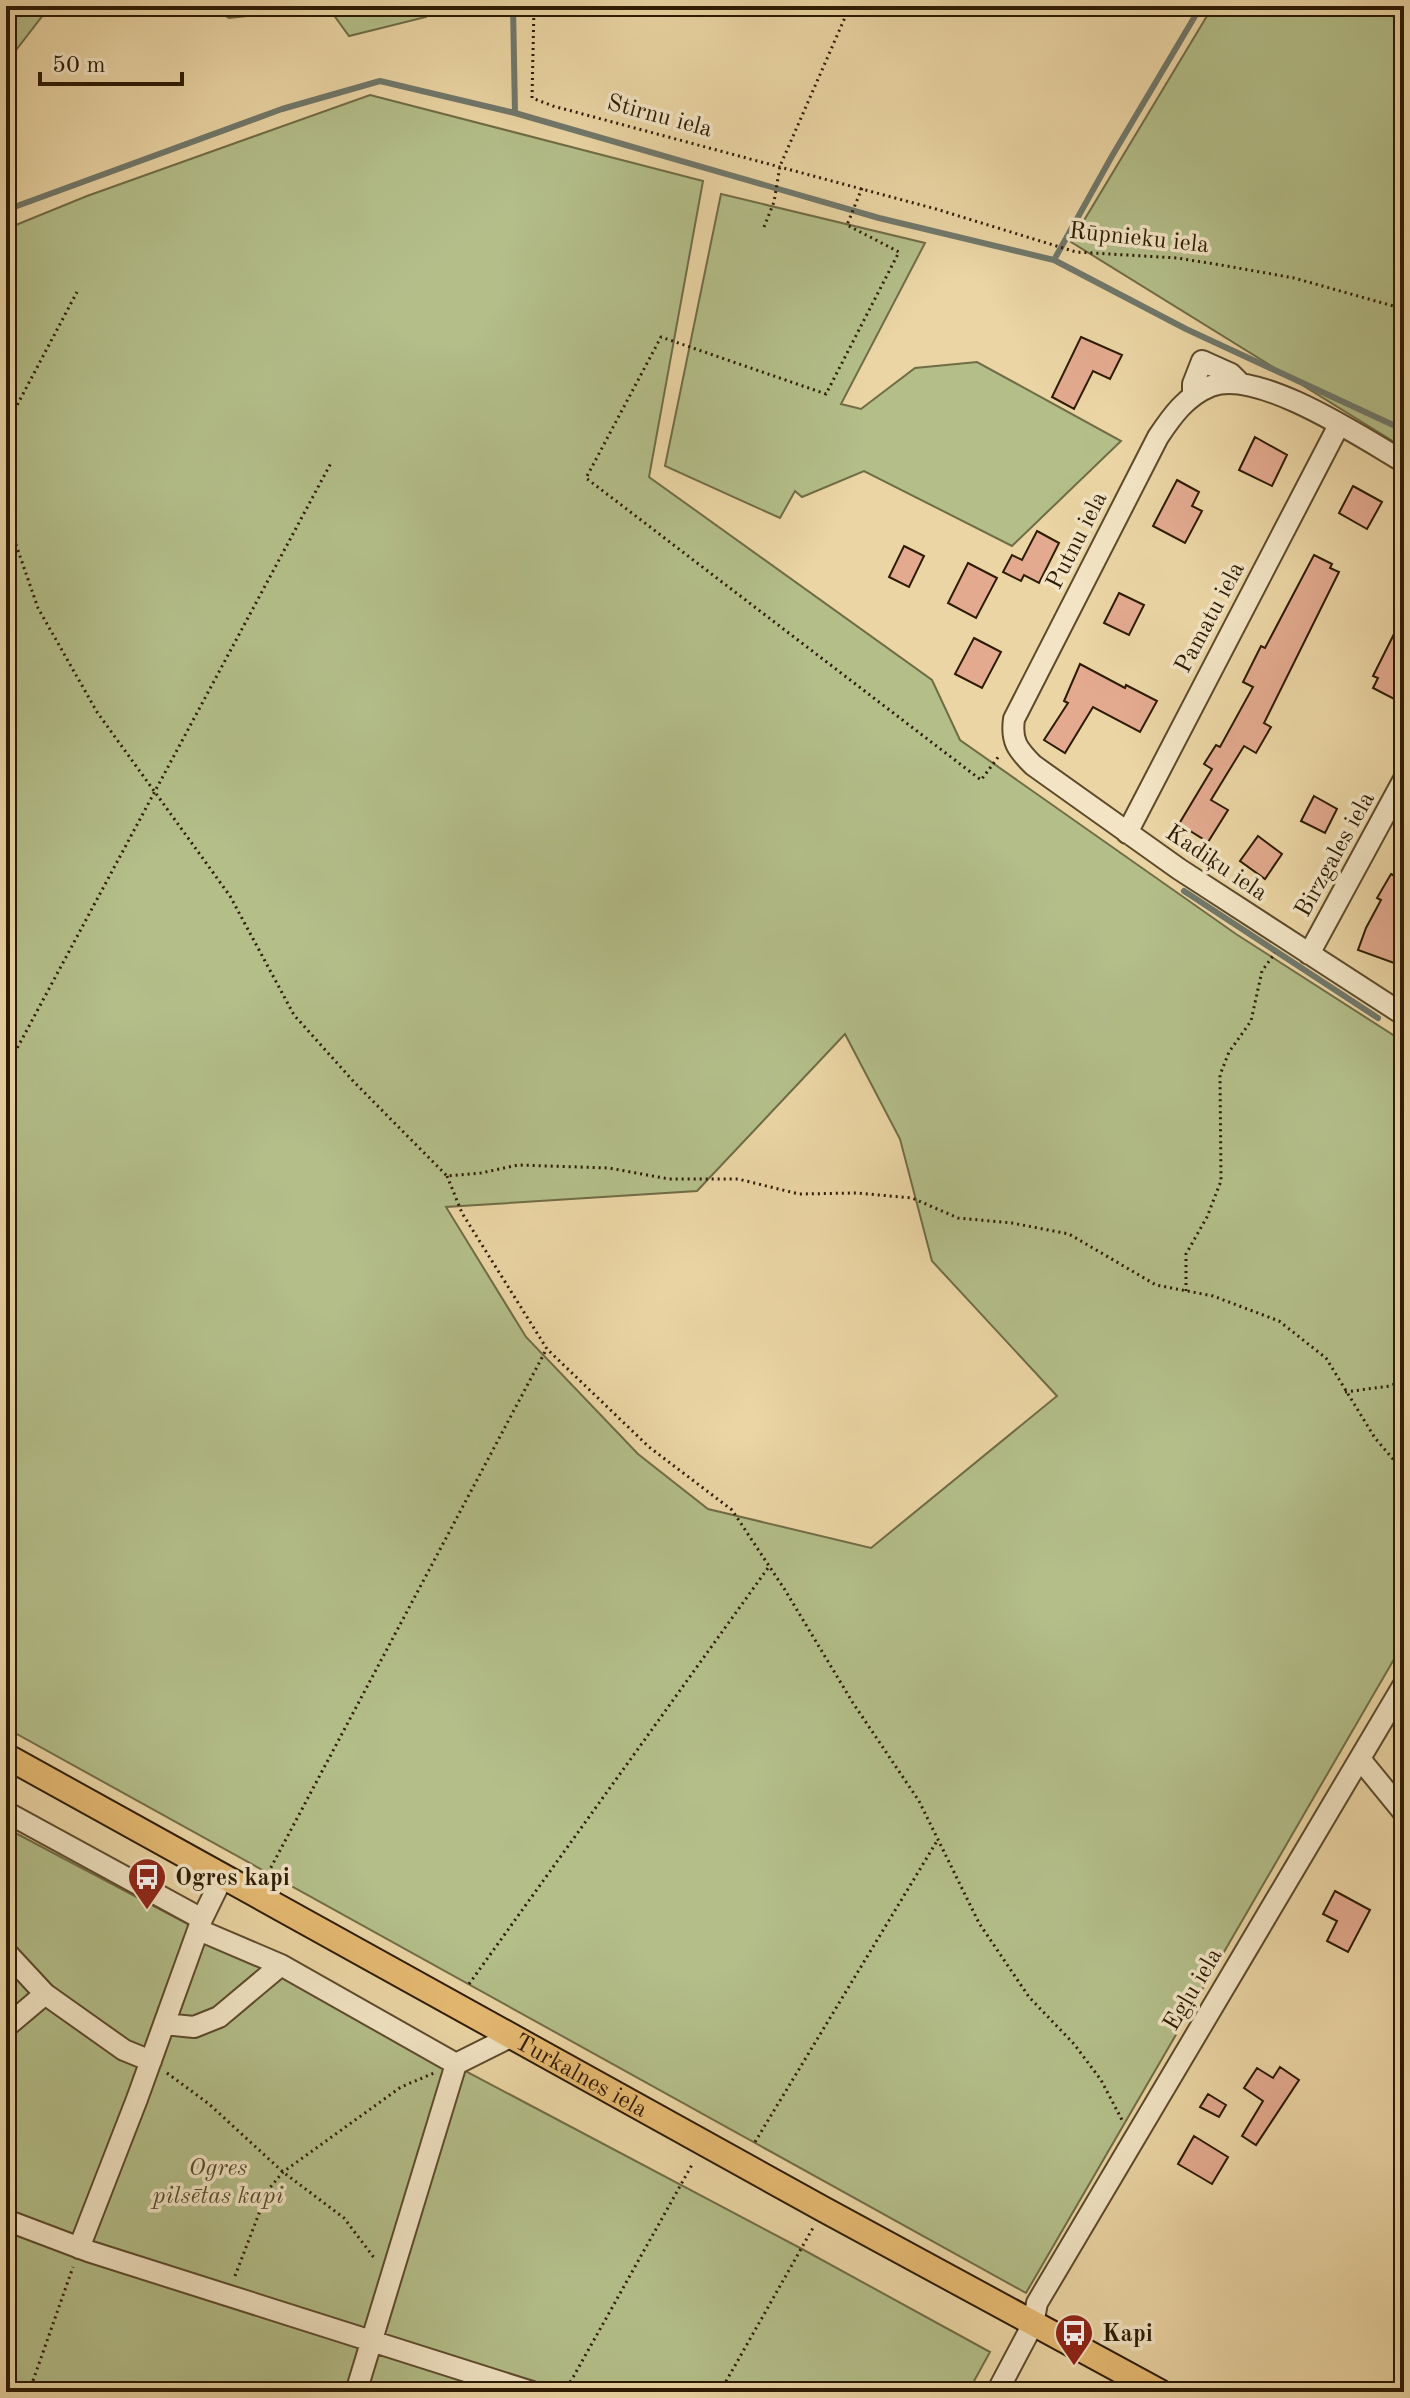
<svg xmlns="http://www.w3.org/2000/svg" width="1410" height="2398" viewBox="0 0 1410 2398" font-family="'Old Standard TT',serif">
  <rect width="100%" height="100%" fill="#ebd5a4"/>
  <filter id="stains"><feTurbulence type="fractalNoise" baseFrequency=".0025" numOctaves="4"/><feColorMatrix values="0 0 0 0 .2 0 0 0 0 .09 0 0 0 0 .02 0 0 0 .5 -.17"/></filter>
  <radialGradient id="worn" r=".72"><stop offset=".6" stop-color="#630" stop-opacity="0"/><stop offset="1" stop-color="#630" stop-opacity=".3"/></radialGradient>
  <path fill="#b3be89" stroke="#706c46" stroke-width="2" fill-rule="evenodd" d="M6,6H50L6,63Z
    M209,6H430L426,17L349,36L328,7L229,18Z
    M1213,6H1404V448L1071,242Z
    M370,95L703,181L649,477L932,680L960,740L1236,934L1404,1042V1642L1026,2293L6,1728V229L87,196ZM845,1034L900,1139L932,1261L1057,1396L871,1548L708,1509L638,1454L526,1337L446,1207L697,1191Z
    M721,194L925,243L841,404L861,409L915,368L977,362L1121,441L1012,546L864,471L802,497L795,491L780,518L665,466Z
    M6,1828L802,2249L990,2352L968,2392H6Z"/>
  <g fill="none" stroke-linecap="round" stroke-linejoin="round">
    <path stroke="#70786b" stroke-width="6" d="M513,6L515,113
      M6,210L282,109L380,81L515,113L879,218L1054,260L1186,329L1404,430
      M1054,260L1112,156L1201,6
      M1184,891L1378,1018"/>
  </g>
  <path fill="#e3aa8f" stroke="#2d1b03" stroke-width="2" d="M1081,337L1122,355L1110,379L1093,371L1074,409L1052,397Z
    M1255,437L1287,455L1272,486L1239,470Z
    M1177,480L1199,492L1192,506L1202,511L1185,543L1153,526Z
    M1353,486L1382,502L1367,529L1339,513Z
    M1037,531L1059,543L1039,583L1024,575L1021,581L1003,572L1012,555L1022,560Z
    M904,546L924,556L909,587L889,577Z
    M1314,555L1332,564L1330,568L1339,572L1264,723L1271,727L1256,753L1244,746L1211,800L1228,810L1208,842L1179,824L1212,769L1204,764L1216,745L1220,747L1253,687L1243,682L1261,646L1265,648Z
    M968,563L997,578L976,618L948,603Z
    M1119,593L1144,605L1129,635L1104,623Z
    M1404,614V688L1398,701L1373,688L1378,678L1373,676Z
    M974,638L1001,652L982,688L955,674Z
    M1080,664L1125,688L1126,685L1157,701L1140,732L1093,707L1065,753L1044,740L1068,703L1064,701Z
    M1314,796L1337,809L1325,833L1301,821Z
    M1258,836L1282,854L1265,879L1240,861Z
    M1391,874L1404,881V936L1394,963L1358,950L1366,928L1381,900L1377,898Z
    M1335,1891L1370,1910L1348,1952L1327,1941L1337,1921L1323,1914Z
    M1280,2067L1299,2080L1256,2145L1242,2136L1263,2101L1244,2088L1257,2068L1273,2078Z
    M1208,2094L1226,2105L1219,2117L1200,2107Z
    M1194,2136L1228,2157L1212,2184L1178,2164Z"/>
  <g fill="none" stroke-linecap="round" stroke-linejoin="round">
    <defs>
      <path id="minor" d="M1193,396V384L1202,361L1231,374L1241,384
        M1404,462C1363,438 1258,368 1211,386C1186,396 1172,416 1158,437L1014,719C1011,741 1017,749 1033,765L1179,869L1404,1015
        M1127,833L1339,425
        M1309,954L1404,779
        M1360,1759L1404,1813
        M6,1812L202,1919L223,1876
        M199,1930L281,1965L456,2064L512,2036
        M6,1952L45,1994L124,2050L151,2061
        M164,2024L194,2027L219,2017L281,1965
        M6,2027L45,1994
        M6,2220L88,2251L532,2392
        M79,2248L137,2099L202,1919
        M356,2392L456,2064
        M997,2392L1033,2324L1037,2303L1404,1684"/>
      <g id="major">
        <path id="s1" d="M6,1756L823,2209L1160,2392"/>
      </g>
    </defs>
    <use href="#minor" stroke="#5c4a2b" stroke-width="24"/>
    <use href="#major" stroke="#2d1b03" stroke-width="28"/>
    <path stroke="#2d1b03" stroke-width="3" stroke-dasharray="2 4" stroke-linecap="butt" d="M534,6L532,98L553,106L936,209L1076,252L1177,258L1221,265L1294,278L1404,309
      M862,188L847,225L899,252L826,394L661,337L586,478L981,780L999,756
      M764,227L774,202L780,166L850,6
      M6,426L77,292
      M6,516L38,608L97,712L230,896L294,1015L354,1082L447,1176L481,1173L518,1165L609,1168L669,1179H738L799,1194L857,1193L912,1198L958,1218L1012,1223L1069,1234L1156,1285L1213,1296L1279,1321L1326,1358L1375,1438L1404,1472
      M6,1069L331,463
      M447,1176L462,1213L547,1349L649,1447L732,1510L785,1590L853,1703L919,1801L979,1923L1029,1997L1074,2044L1101,2080L1122,2120
      M1186,1291V1254L1207,1217L1221,1181L1220,1075L1229,1052L1251,1021L1262,971L1275,953
      M1345,1392L1390,1386L1404,1380
      M268,1873L546,1350
      M469,1984L768,1568
      M167,2073L209,2104L283,2172L344,2218L375,2259
      M755,2142L937,1841
      M235,2276L268,2190L283,2172L401,2087L434,2073
      M29,2392L73,2267
      M555,2392L571,2381L693,2163
      M720,2392L814,2226"/>
    <use href="#minor" stroke="#f2e4c4" stroke-width="20"/>
    <use href="#major" stroke="#e6ba72" stroke-width="24"/>
  </g>
  <defs>
    <symbol id="bus-pin" viewBox="-11 -11 22 30"><path d="M0 17L-7.5 6A9.5 9.5 0 1 1 7.5 6Z" fill="#8f2418" stroke="#f2e4c4"/><path d="M-5-6H5V4H4V6H2V4H-2V6H-4V4H-5ZM-3.5-4V0h7V-4ZM-3.5 1.2v1.5H-2V1.2ZM2 1.2v1.5H3.5V1.2Z" fill="#fff"/></symbol>
  </defs>
  <g fill-rule="evenodd">
    <use href="#bus-pin" x="125" y="1855" width="44" height="60"/>
    <use href="#bus-pin" x="1052" y="2311" width="44" height="60"/>
  </g>
  <g text-anchor="middle" stroke-width="7" stroke-linejoin="round" paint-order="stroke">
    <g font-size="24" fill="#2d1b03" stroke="#f2e4c4">
      <text transform="translate(660 115) rotate(15)" y="8">Stirnu iela</text>
      <text transform="translate(1139 237) rotate(6)" y="8">Rūpnieku iela</text>
      <text transform="translate(1076 540) rotate(-63)" y="8">Putnu iela</text>
      <text transform="translate(1209 617) rotate(-62)" y="8">Pamatu iela</text>
      <text transform="translate(1334 854) rotate(-61)" y="8">Birzgales iela</text>
      <text transform="translate(1217 862) rotate(34)" y="8">Kadiķu iela</text>
      <text transform="translate(1192 1989) rotate(-59)" y="8">Egļu iela</text>
      <text dy="8" stroke="none"><textPath href="#s1" startOffset="658">Turkalnes iela</textPath></text>
    </g>
    <g font-size="24" font-weight="bold" fill="#2d1b03" stroke="#f2e4c4" text-anchor="start">
      <text x="175" y="1885">Ogres kapi</text>
      <text x="1102" y="2341">Kapi</text>
    </g>
    <g font-size="24" font-style="italic" fill="#554c2b" stroke="#f2e4c4">
      <text x="218" y="2175">Ogres<tspan x="218" dy="28">pilsētas kapi</tspan></text>
    </g>
  </g>
  <rect width="1410" height="2398" fill="none" stroke="#ebd5a4" stroke-width="32"/>
  <rect x="8" y="8" width="1394" height="2382" fill="none" stroke="#2d1b03" stroke-width="4"/>
  <rect x="16" y="16" width="1378" height="2366" fill="none" stroke="#2d1b03" stroke-width="2"/>
  <path d="M40 72v12h142v-12" fill="none" stroke="#2d1b03" stroke-width="4"/>
  <text x="52" y="72" font-size="24" fill="#2d1b03" stroke="#f2e4c4" stroke-width="6" paint-order="stroke">50 m</text>
  <rect width="100%" height="100%" filter="url(#stains)"/>
  <rect width="100%" height="100%" fill="url(#worn)"/>
</svg>
